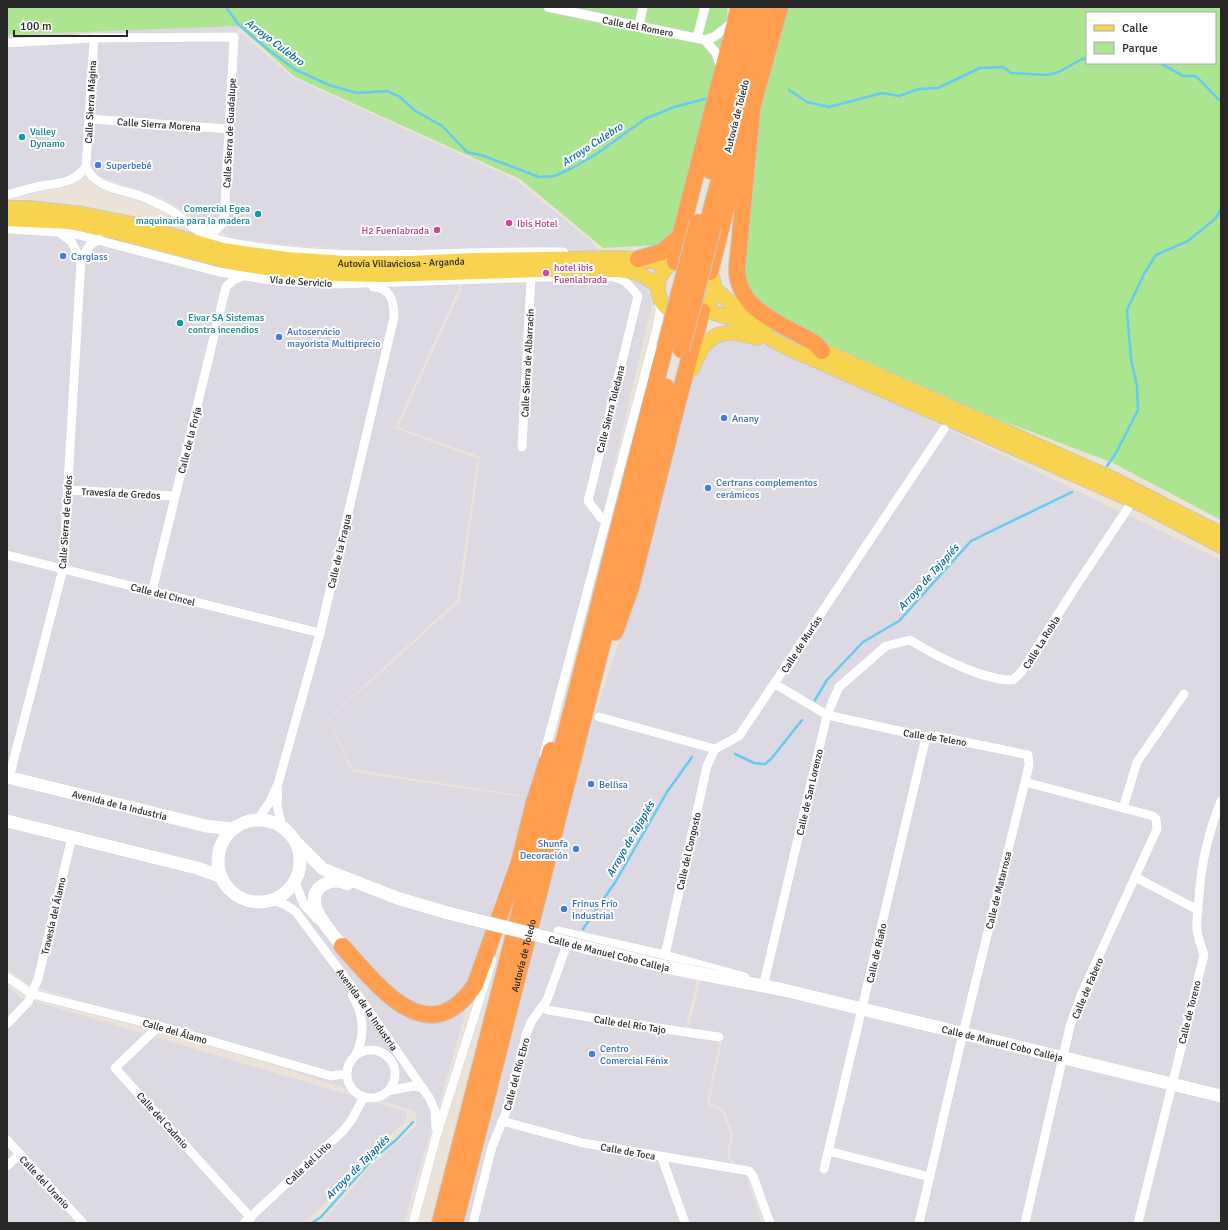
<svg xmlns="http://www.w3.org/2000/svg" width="1228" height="1230" viewBox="0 0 1228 1230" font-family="Signika,sans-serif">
  <rect width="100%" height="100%" fill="#ebe3d7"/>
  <path fill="#dcd9e2" d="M238,26L226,235L162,198L97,176L44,180L7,191V35Z
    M240,32L293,78L516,180L591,241L599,251L538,247L381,251L285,245L227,237Z
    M7,226L70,229L229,268L464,277L395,428L478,459L457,600L328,719L352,772L530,798L495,901L452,1060L408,1207L405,1223H322L371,1166L416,1126V1112L28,984L7,968Z
    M614,273L640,282L648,291L652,304L542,773L530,797L352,769L329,719L460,601L480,457L398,427L467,277Z
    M740,329L1221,560V1223H764L748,1175L729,1157L733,1136L724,1110L709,1103L723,1034L689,1027L703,969L539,929L569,796L647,555L702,344Z
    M537,939L697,978L686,1027L721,1035L707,1104L722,1111L731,1135L727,1157L746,1176L762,1223H465Z
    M7,986L20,997L407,1112L406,1121L371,1153L324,1205L303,1223H7Z"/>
  <path fill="#ace590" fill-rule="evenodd" d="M7,7H728L722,56L675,226L663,245L603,248L520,179L295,77L238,26L7,35Z
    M787,7H1221V520L1113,463L911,386L830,348L751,297L742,276L762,87ZM1087,13H1215V63H1087Z"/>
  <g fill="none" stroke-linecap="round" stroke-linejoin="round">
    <path stroke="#63cbf4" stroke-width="2.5" d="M226,7L238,24L270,51L296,70L329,85L357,93L387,91L400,97L414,110L442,126L467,152L484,156L539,177L555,176L572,168L595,155L645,119L674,107L705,99
      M1160,63L1183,76H1196L1219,100H1221
      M789,90L807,102L829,107L882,93L899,96L919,89L938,88L980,68L1003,67L1011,73L1047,75L1059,72L1082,59H1087
      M1107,466L1116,453L1138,410L1137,386L1131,359L1127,310L1144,274L1156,255L1188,241L1216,218L1221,208
      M815,700L827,680L863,642L899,621L971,541L1072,492
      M735,754L754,763L765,764L771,759L802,720
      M583,929L616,881L667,792L692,757
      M312,1223L321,1217L372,1160L396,1140L413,1122"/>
    <defs>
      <g id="street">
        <path d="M548,7L705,40L714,37L733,22"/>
        <path d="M639,26L643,7"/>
        <path d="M94,38L86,167C97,191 127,189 148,199C156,203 165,206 172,211C185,219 196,232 209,237C231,245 257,247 280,250C375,261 469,250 564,252"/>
        <path d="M697,38L705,7"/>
        <path d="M705,40L716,53L721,68"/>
        <path d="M7,43L94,38L234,37L224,222L215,231L200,230"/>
        <path d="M89,119L229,129"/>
        <path d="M7,195C18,192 30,188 41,186C59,183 74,183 86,167"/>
        <path d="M7,229L71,233L219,272L270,280L338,284L578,276"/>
        <path d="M81,260L89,246L99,239"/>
        <path d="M522,447L531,279"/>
        <path d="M68,490L175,496"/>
        <path d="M601,518L588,501L638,296C627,282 623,277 605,276"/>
        <path d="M7,555L320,633"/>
        <path d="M152,592L226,287L233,280L243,276"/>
        <path d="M775,684L827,715L926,737L936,736L1028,755L1029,765L1025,782L963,1033L919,1223"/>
        <path d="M599,717L715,749L739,736L944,429"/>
        <path d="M544,755L657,328L660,311L659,295"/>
        <path d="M9,778L63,569L81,260L71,241L60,233"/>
        <path d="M1025,782L1153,816L1156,819L1157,829L1081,995L1070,1026L1025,1223"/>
        <path d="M278,790L277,805L282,826"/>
        <path d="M1123,808L1137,762L1184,694"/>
        <path d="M258,819L269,803L278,784L320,633L394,317C394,301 391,288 373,287"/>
        <path d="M1135,877L1198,910"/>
        <path d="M295,882L304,905L319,921"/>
        <path id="s1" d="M272,900L286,905L296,912L361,999L430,1099L435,1111L436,1129"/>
        <path d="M558,931L665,955L745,977"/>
        <path d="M665,955L707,766L715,749"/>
        <path d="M7,977L32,994L159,1026L331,1076L346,1074"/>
        <path d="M764,983L827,715L839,687L886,646L910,640C934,655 984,681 1013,680L1022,671L1076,586L1128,508"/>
        <path d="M352,995C363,1013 366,1035 356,1054"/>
        <path d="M542,1007L548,1010L617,1022L719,1037"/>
        <path d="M7,1024L28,1002L38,979L72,837"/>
        <path d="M159,1026L115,1068L251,1218"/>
        <circle cx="371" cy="1074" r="24"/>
        <path d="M388,1091L413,1086L423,1088"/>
        <path d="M502,1121L583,1143L749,1171L753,1176L770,1223"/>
        <path d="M7,1140L83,1223"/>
        <path d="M828,1151L930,1177"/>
        <path d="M662,1158L685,1223"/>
        <path d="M7,1166L20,1154"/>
        <path d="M824,1169L926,737"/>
        <path d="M244,1223L342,1132L351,1121L364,1097"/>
        <path d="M413,1223L436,1137L492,960"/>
        <path d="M473,1223L492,1147L506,1112L527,1032L531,1022L547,1000L565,950L562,938L558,931"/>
        <path d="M1138,1223L1204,955C1202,947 1198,939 1197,931C1196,920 1198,909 1199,897C1201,863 1208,833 1221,801"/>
      </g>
      <g id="secondary">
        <path id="s2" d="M7,777L206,826L232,829"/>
        <circle cx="259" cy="861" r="41"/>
        <path d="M7,821L197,868L220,876"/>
        <path d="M298,844L323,869L397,898L448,913"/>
        <path d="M342,946C331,931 299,901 323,885C332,880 339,880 347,884"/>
        <path id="s3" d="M717,977L784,990L1221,1096"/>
      </g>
      <g id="primary">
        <path id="s4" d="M7,208H28L82,214L132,224L223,250L286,259L345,263H410L474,260L617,258L638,259L669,265"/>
        <path d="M7,219L69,222L104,229L229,262L279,270L332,274L386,275L539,270H619L639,273L658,286"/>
        <circle cx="686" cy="288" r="28"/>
        <path d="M715,289L734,306L768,323"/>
        <path d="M704,310L735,319L788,348L1143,505L1221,546"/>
        <path d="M813,346L1111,478L1221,534"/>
        <path d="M692,369C705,334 721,326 757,338"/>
      </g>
      <g id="highway">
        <path d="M752,110L737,268C737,312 784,324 816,344L822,351"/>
        <path d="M736,115L763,7"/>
        <path d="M749,119L780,7"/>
        <path d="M728,168L744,105"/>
        <path d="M711,171L751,7"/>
        <path d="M707,225L726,155"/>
        <path d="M638,259L662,252L680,236"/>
        <path d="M675,262L680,236L739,7"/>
        <path d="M710,272L739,157"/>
        <path d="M615,632L631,587L678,401L702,311"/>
        <path d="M342,946C377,984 427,1055 475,985L519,863L534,803L551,750"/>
        <path d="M440,1223L665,347"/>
        <path id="s5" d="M455,1223L648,464L666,387"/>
      </g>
    </defs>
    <use href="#street" stroke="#cdd0e2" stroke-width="10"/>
    <use href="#secondary" stroke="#cdd0e2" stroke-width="14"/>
    <use href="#primary" stroke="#c7c7c7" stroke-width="16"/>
    <use href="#highway" stroke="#c7c7c7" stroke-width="18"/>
    <use href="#street" stroke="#fff" stroke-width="9"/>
    <use href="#secondary" stroke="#fff" stroke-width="13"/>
    <use href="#primary" stroke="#f7d350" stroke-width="14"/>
    <use href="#highway" stroke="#ff9e4e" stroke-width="16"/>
    <defs>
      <g id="secondary-bridge">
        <path id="s6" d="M448,913L661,966L717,977"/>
      </g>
      <path id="highway-bridge" d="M665,347L698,222
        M681,350L713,228"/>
    </defs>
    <use href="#secondary-bridge" stroke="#cdd0e2" stroke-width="14" stroke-linecap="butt"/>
    <use href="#highway-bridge" stroke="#c7c7c7" stroke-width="18" stroke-linecap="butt"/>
    <use href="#secondary-bridge" stroke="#fff" stroke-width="13"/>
    <use href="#highway-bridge" stroke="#ff9e4e" stroke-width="16"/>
  </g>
  <g fill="#0f9aa8" stroke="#fff" stroke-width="1.5">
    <circle cx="22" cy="137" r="4"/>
    <circle cx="258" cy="214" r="4"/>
    <circle cx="180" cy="323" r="4"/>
  </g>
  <g fill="#3f7fe0" stroke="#fff" stroke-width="1.5">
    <circle cx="98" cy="165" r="4"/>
    <circle cx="63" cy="256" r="4"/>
    <circle cx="279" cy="337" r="4"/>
    <circle cx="724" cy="418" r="4"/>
    <circle cx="708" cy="488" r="4"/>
    <circle cx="591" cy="784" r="4"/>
    <circle cx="576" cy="849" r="4"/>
    <circle cx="564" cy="909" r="4"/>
    <circle cx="592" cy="1054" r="4"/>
  </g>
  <g fill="#d1479c" stroke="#fff" stroke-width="1.5">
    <circle cx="509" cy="223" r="4"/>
    <circle cx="437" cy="230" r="4"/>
    <circle cx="546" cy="273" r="4"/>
  </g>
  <g text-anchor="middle" stroke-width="4" stroke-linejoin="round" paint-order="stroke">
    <g font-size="10" fill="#272727" stroke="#fff">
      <text transform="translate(638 26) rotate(11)" y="4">Calle del Romero</text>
      <text transform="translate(90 102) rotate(-87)" y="4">Calle Sierra Mágina</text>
      <text transform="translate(736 116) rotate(-76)" y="4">Autovía de Toledo</text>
      <text transform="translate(159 124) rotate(4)" y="4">Calle Sierra Morena</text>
      <text transform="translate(229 133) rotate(-87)" y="4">Calle Sierra de Guadalupe</text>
      <text dy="4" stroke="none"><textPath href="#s4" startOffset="400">Autovía Villaviciosa - Arganda</textPath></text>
      <text transform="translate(301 281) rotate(4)" y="4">Vía de Servicio</text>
      <text transform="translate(527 363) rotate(-87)" y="4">Calle Sierra de Albarracín</text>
      <text transform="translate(610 409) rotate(-76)" y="4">Calle Sierra Toledana</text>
      <text transform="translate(189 440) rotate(-76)" y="4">Calle de la Forja</text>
      <text transform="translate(121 493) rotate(3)" y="4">Travesía de Gredos</text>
      <text transform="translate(65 522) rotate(-86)" y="4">Calle Sierra de Gredos</text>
      <text transform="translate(339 551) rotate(-77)" y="4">Calle de la Fragua</text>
      <text transform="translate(163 594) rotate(14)" y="4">Calle del Cincel</text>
      <text transform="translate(1041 642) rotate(-58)" y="4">Calle La Robla</text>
      <text transform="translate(801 644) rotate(-57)" y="4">Calle de Murías</text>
      <text transform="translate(935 737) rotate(9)" y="4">Calle de Teleno</text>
      <text transform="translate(809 792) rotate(-77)" y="4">Calle de San Lorenzo</text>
      <text dy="4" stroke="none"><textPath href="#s2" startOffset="116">Avenida de la Industria</textPath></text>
      <text transform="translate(688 851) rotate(-77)" y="4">Calle del Congosto</text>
      <text transform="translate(998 890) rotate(-76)" y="4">Calle de Matarrosa</text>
      <text transform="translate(53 916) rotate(-77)" y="4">Travesía del Álamo</text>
      <text dy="4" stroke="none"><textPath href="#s6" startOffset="166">Calle de Manuel Cobo Calleja</textPath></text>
      <text transform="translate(876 953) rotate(-77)" y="4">Calle de Riaño</text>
      <text dy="4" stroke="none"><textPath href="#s5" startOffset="276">Autovía de Toledo</textPath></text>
      <text transform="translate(1087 988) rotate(-67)" y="4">Calle de Fabero</text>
      <text dy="4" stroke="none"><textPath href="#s1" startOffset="148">Avenida de la Industria</textPath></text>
      <text transform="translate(1189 1012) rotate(-76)" y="4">Calle de Toreno</text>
      <text transform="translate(630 1024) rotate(9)" y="4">Calle del Río Tajo</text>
      <text transform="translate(175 1031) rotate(16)" y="4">Calle del Álamo</text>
      <text dy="4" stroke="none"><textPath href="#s3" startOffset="293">Calle de Manuel Cobo Calleja</textPath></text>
      <text transform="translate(516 1074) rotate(-75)" y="4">Calle del Río Ebro</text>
      <text transform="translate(163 1120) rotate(48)" y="4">Calle del Cadmio</text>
      <text transform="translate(628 1151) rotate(10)" y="4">Calle de Toca</text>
      <text transform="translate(308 1163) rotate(-43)" y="4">Calle del Litio</text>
      <text transform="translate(45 1182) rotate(47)" y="4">Calle del Uranio</text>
    </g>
    <g font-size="10" fill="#0d838f" stroke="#fff" text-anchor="start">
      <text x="30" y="135">Valley<tspan x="30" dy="12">Dynamo</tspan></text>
      <text x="250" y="212" text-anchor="end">Comercial Egea<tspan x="250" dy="12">maquinaria para la madera</tspan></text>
      <text x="188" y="321">Eivar SA Sistemas<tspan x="188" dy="12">contra incendios</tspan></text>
    </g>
    <g font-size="10" fill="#366cbe" stroke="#fff" text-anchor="start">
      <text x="106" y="169">Superbebé</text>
      <text x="71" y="260">Carglass</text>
      <text x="287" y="335">Autoservicio<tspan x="287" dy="12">mayorista Multiprecio</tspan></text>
      <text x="732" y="422">Anany</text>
      <text x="716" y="486">Certrans complementos<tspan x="716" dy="12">cerámicos</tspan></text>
      <text x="599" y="788">Bellisa</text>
      <text x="568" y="847" text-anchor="end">Shunfa<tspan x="568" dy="12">Decoración</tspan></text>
      <text x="572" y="907">Frinus Frío<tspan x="572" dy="12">Industrial</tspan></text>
      <text x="600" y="1052">Centro<tspan x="600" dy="12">Comercial Fénix</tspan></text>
    </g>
    <g font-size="10" fill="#b23c85" stroke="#fff" text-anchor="start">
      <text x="517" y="227">Ibis Hotel</text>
      <text x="429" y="234" text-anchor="end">H2 Fuenlabrada</text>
      <text x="554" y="271">hotel ibis<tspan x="554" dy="12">Fuenlabrada</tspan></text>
    </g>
    <g font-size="11" font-style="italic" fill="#06669c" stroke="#fff">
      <text transform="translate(275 42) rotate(37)" y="4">Arroyo Culebro</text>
      <text transform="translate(592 144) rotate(-33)" y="4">Arroyo Culebro</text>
      <text transform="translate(928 577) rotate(-48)" y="4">Arroyo de Tajapiés</text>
      <text transform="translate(630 839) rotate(-60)" y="4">Arroyo de Tajapiés</text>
      <text transform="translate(357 1167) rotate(-45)" y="4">Arroyo de Tajapiés</text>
    </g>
  </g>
  <rect width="1228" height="1230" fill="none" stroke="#272727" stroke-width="16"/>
  <rect x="1086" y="12" width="130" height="52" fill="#ffffff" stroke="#a9a9a9"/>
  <rect x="1094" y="25" width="20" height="6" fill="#f7d350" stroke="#a9a9a9"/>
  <text x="1122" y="32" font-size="12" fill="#272727">Calle</text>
  <rect x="1094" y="42" width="20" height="12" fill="#ace590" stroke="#a9a9a9"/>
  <text x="1122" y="52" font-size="12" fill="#272727">Parque</text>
  <path d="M14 30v6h113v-6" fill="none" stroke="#272727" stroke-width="2"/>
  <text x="20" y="30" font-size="12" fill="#272727" stroke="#ffffff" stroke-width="3" paint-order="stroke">100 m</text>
</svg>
